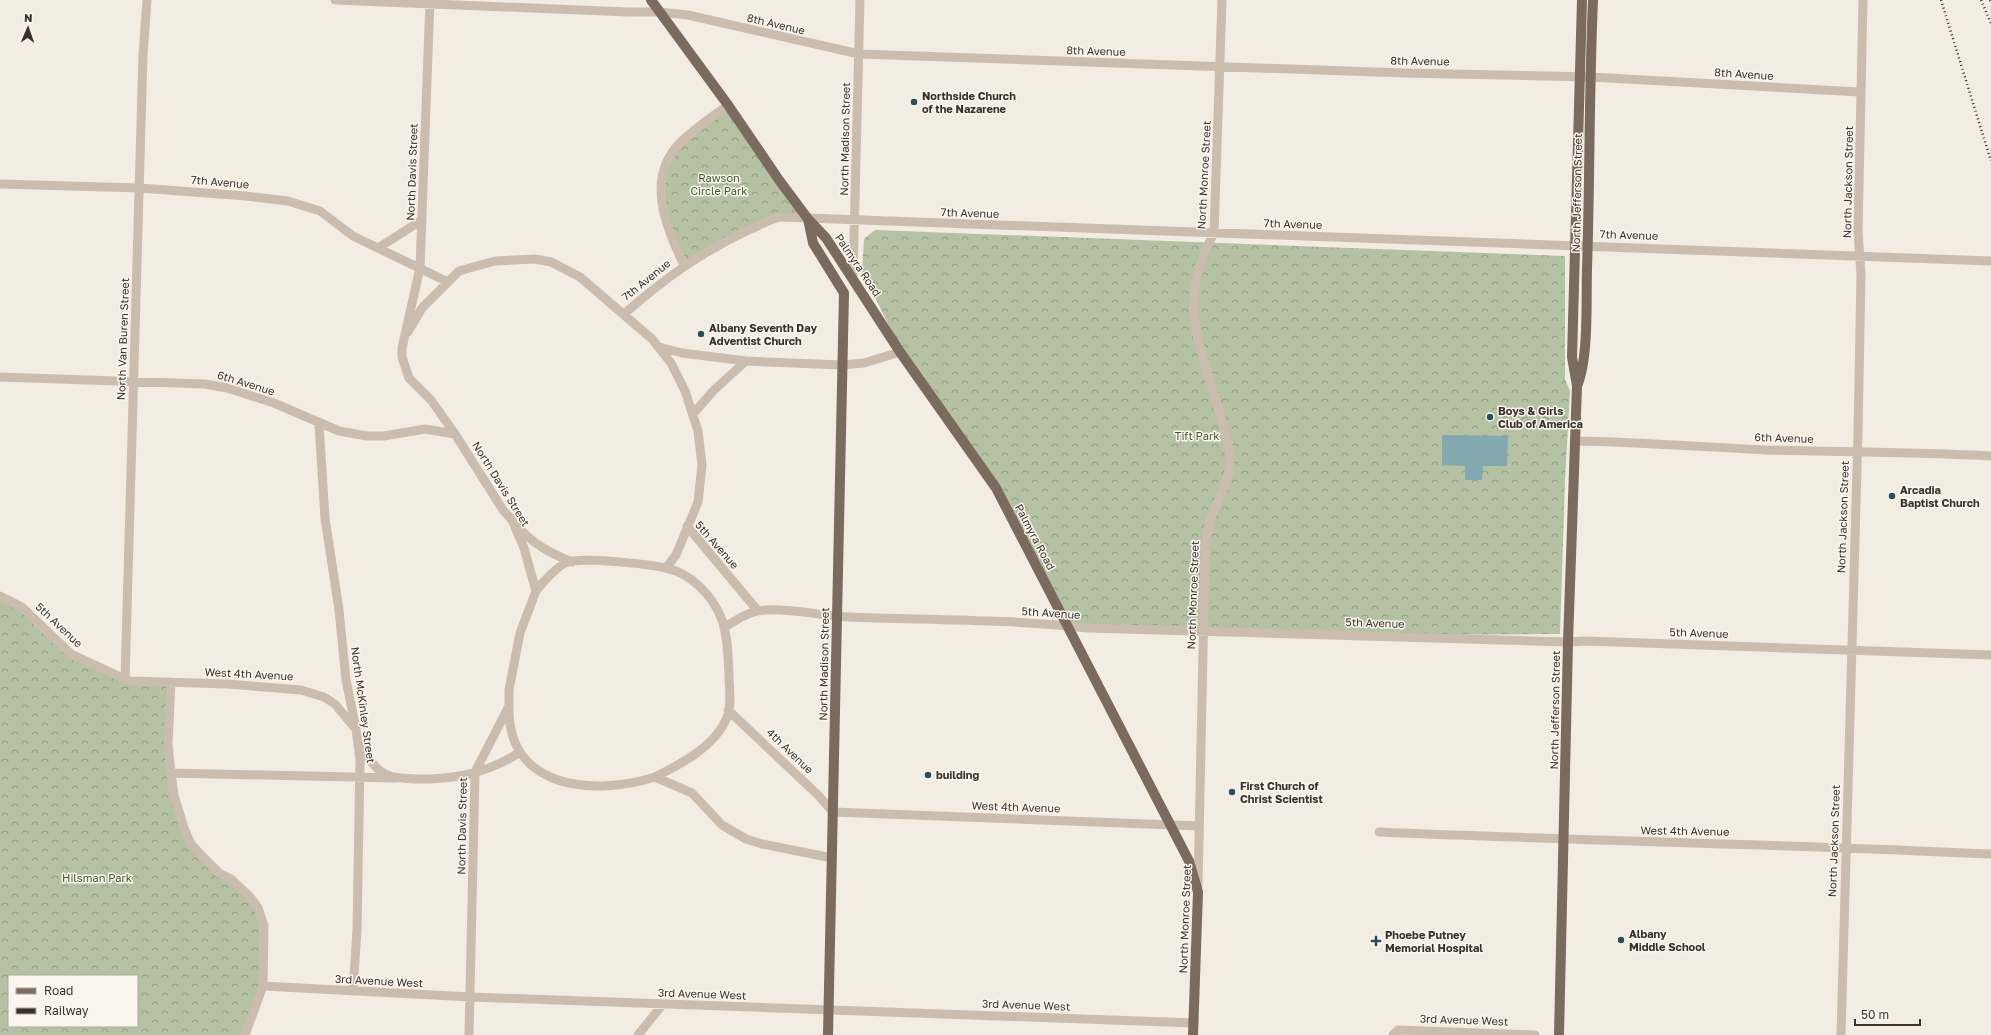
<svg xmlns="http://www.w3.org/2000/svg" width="1991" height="1035" viewBox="0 0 1991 1035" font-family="'Golos Text',sans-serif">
  <defs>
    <pattern id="forest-crowns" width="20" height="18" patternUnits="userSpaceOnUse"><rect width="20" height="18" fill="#b4c1a2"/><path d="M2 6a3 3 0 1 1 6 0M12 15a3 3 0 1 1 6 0" fill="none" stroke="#939d84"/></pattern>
  </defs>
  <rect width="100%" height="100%" fill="#f3ece2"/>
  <path fill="url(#forest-crowns)" fill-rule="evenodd" d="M728,107L807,217L780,216L684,264L673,242L662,193L671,158L681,145Z
    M875,230L1565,256V379L1570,391L1565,480L1560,634L1420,635L1069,624L997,486L901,350L862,271L864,239Z
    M0,599L21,609L57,644L130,683L169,684L166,745L183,831L259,912L262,986L244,1035H0ZM9,976H137V1026H9Z"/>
  <path fill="#82a9af" d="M1442,435L1508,436L1507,466H1483L1482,480H1465V466L1442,465Z"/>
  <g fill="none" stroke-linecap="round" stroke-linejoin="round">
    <path stroke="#cbbdad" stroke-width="9" d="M335,0L628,12H659L688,15L859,54L1404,73L1590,77L1860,92
      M430,0L420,268L402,348V357L409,378L431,400L455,434L503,510L512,520L524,548L536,591L520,633L509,690V706L475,772L469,1035
      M0,184L140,188L246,196L288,201L320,211L353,236L448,282
      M378,248L422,220
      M684,265C666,228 645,178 680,143C694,129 712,117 728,105
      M853,278L860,0
      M624,314C664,279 701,252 749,230C759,226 769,219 780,217L1991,261
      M408,332L422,308L459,271L495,261L535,259L551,262L580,277L652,339L671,363L685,391L698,431L702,465L698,502L676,555L666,568C648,564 584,557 568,562C558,565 542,583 536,591
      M659,347L682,353L746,361
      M0,377L205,384L227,388L274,403L339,431L367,436H384L425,429L455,434
      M693,414L714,390L746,361L842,365L864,363L900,352
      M319,424L325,518L339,610L346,680L356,729L360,760L357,930L353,991
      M1575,441C1639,442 1703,447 1766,450C1841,452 1916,452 1991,456
      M517,526C533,544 550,553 572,562
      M687,526L758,611
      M0,596L22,607L71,654L125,679L130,681L227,684L301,690L324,697L335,704L354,727
      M724,628C736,620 749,611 765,610C792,608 821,616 849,617C928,620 1009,619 1088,628L1568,642L1586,641L1991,655
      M125,679L143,55L147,0
      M171,682L168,744L171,773L174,795L184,828L191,844L205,859L219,873L231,879L250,897L258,908L264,926L263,986L245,1035
      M509,708C508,790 595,796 655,777L692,793L722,825L746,839L762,844L832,858
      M728,710L819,796L833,812L1199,826
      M359,744C366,755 374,768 385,774C395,779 405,778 415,779C452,780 489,773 520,752
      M171,773L395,778
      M655,777C681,764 716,746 727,717C732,706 729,687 729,675C728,657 728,637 722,620C713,596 691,573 666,568
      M1379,832C1583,841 1787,844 1991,854
      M1198,886L1205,558C1206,546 1206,533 1210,521C1217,500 1230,482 1230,458C1229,442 1222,423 1218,408C1198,338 1177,302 1214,233L1222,0
      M263,986L471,997L1194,1023
      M638,1035L663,1004
      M1393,1035L1398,1030L1535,1035
      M1841,1035L1858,433L1861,275L1858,232L1863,0"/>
    <path stroke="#7b6a5e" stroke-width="10" d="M651,0L728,105L779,180L808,219L826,238L900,352L996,488L1189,861L1198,892L1193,1035
      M808,219L813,243L844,293L828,1035
      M1577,386C1589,358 1586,300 1587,268C1590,179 1589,89 1593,0
      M1559,1035L1568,642L1577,386L1572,357L1582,0"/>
    <path stroke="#3a312c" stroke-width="2.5" stroke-dasharray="1 3" stroke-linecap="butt" d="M1941,0L1991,161
      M1981,0L1991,23
      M1990,0L1991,2"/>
  </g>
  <g fill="#23515a" stroke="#faf6ee" stroke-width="1.5">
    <circle cx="914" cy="102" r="4"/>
    <circle cx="701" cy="334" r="4"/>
    <circle cx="1490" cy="417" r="4"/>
    <circle cx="1892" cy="496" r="4"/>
    <circle cx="928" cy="775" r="4"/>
    <circle cx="1232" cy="792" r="4"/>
    <circle cx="1621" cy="940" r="4"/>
    <path d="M1374 935h4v4h4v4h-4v4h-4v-4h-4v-4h4z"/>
  </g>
  <g text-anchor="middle" stroke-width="3" stroke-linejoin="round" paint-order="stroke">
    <g font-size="11" fill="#3a312c" stroke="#faf6ee">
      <text transform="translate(776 24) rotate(13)" y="4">8th Avenue</text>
      <text transform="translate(1096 51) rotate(2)" y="4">8th Avenue</text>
      <text transform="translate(1420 61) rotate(1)" y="4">8th Avenue</text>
      <text transform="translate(1744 74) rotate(4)" y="4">8th Avenue</text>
      <text transform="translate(845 139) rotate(-89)" y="4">North Madison Street</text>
      <text transform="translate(412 172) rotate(-88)" y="4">North Davis Street</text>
      <text transform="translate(1204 175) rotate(-87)" y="4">North Monroe Street</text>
      <text transform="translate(220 182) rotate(5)" y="4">7th Avenue</text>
      <text transform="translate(1848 182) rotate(-89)" y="4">North Jackson Street</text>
      <text transform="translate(1577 193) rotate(-89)" y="4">North Jefferson Street</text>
      <text transform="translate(970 213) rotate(2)" y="4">7th Avenue</text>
      <text transform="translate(1293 224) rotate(2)" y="4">7th Avenue</text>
      <text transform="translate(1629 235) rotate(2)" y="4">7th Avenue</text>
      <text transform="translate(858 265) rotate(56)" y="4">Palmyra Road</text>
      <text transform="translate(646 280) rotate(-39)" y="4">7th Avenue</text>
      <text transform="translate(123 339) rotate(-88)" y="4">North Van Buren Street</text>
      <text transform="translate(246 383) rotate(17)" y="4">6th Avenue</text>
      <text transform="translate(1784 438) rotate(2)" y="4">6th Avenue</text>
      <text transform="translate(501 484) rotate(58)" y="4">North Davis Street</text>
      <text transform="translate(1843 517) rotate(-88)" y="4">North Jackson Street</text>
      <text transform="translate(1035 537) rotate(62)" y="4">Palmyra Road</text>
      <text transform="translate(717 545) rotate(49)" y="4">5th Avenue</text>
      <text transform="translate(1193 595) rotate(-88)" y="4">North Monroe Street</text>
      <text transform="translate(1051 613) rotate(4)" y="4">5th Avenue</text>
      <text transform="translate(1375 623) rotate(2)" y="4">5th Avenue</text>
      <text transform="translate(59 625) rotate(43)" y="4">5th Avenue</text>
      <text transform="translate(1699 633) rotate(2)" y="4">5th Avenue</text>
      <text transform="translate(824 664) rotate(-89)" y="4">North Madison Street</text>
      <text transform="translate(249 674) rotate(3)" y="4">West 4th Avenue</text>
      <text transform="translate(363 705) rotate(82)" y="4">North McKinley Street</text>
      <text transform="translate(1555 710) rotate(-89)" y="4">North Jefferson Street</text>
      <text transform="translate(790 751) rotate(44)" y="4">4th Avenue</text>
      <text transform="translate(1016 807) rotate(2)" y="4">West 4th Avenue</text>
      <text transform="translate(462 826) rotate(-89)" y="4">North Davis Street</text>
      <text transform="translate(1685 831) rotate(1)" y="4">West 4th Avenue</text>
      <text transform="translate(1834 841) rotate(-88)" y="4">North Jackson Street</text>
      <text transform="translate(1185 919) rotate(-88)" y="4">North Monroe Street</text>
      <text transform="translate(379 981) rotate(3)" y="4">3rd Avenue West</text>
      <text transform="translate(702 994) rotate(2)" y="4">3rd Avenue West</text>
      <text transform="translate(1026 1005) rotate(2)" y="4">3rd Avenue West</text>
      <text transform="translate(1464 1020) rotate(2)" y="4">3rd Avenue West</text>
    </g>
    <g font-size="11" font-weight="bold" fill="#3a312c" stroke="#faf6ee" text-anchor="start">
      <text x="922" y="100">Northside Church<tspan x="922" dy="13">of the Nazarene</tspan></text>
      <text x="709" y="332">Albany Seventh Day<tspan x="709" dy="13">Adventist Church</tspan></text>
      <text x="1498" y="415">Boys &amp; Girls<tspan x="1498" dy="13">Club of America</tspan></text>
      <text x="1900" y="494">Arcadia<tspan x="1900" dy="13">Baptist Church</tspan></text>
      <text x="936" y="779">building</text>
      <text x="1240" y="790">First Church of<tspan x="1240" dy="13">Christ Scientist</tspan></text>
      <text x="1629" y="938">Albany<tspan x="1629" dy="13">Middle School</tspan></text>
      <text x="1385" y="939">Phoebe Putney<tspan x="1385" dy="13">Memorial Hospital</tspan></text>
    </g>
    <g font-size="11" fill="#455730" stroke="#faf6ee">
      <text x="719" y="182">Rawson<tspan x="719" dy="13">Circle Park</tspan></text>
      <text x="1197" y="440">Tift Park</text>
      <text x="97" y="882">Hilsman Park</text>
    </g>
  </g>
  <rect x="8" y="975" width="130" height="52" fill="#faf6ee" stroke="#ada7a0"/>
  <rect x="16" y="988" width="20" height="6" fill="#7b6a5e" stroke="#ada7a0"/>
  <text x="44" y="995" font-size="12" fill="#3a312c">Road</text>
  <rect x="16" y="1008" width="20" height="6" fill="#3a312c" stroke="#ada7a0"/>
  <text x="44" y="1015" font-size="12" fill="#3a312c">Railway</text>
  <g transform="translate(28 28) rotate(2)" stroke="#faf6ee" stroke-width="3" paint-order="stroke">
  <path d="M0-3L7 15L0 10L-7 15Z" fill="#3a312c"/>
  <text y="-6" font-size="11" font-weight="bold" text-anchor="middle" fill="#3a312c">N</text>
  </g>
  <path d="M1855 1019v6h65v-6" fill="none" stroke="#3a312c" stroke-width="2"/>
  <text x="1861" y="1019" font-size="12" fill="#3a312c" stroke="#faf6ee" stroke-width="3" paint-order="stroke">50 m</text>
</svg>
